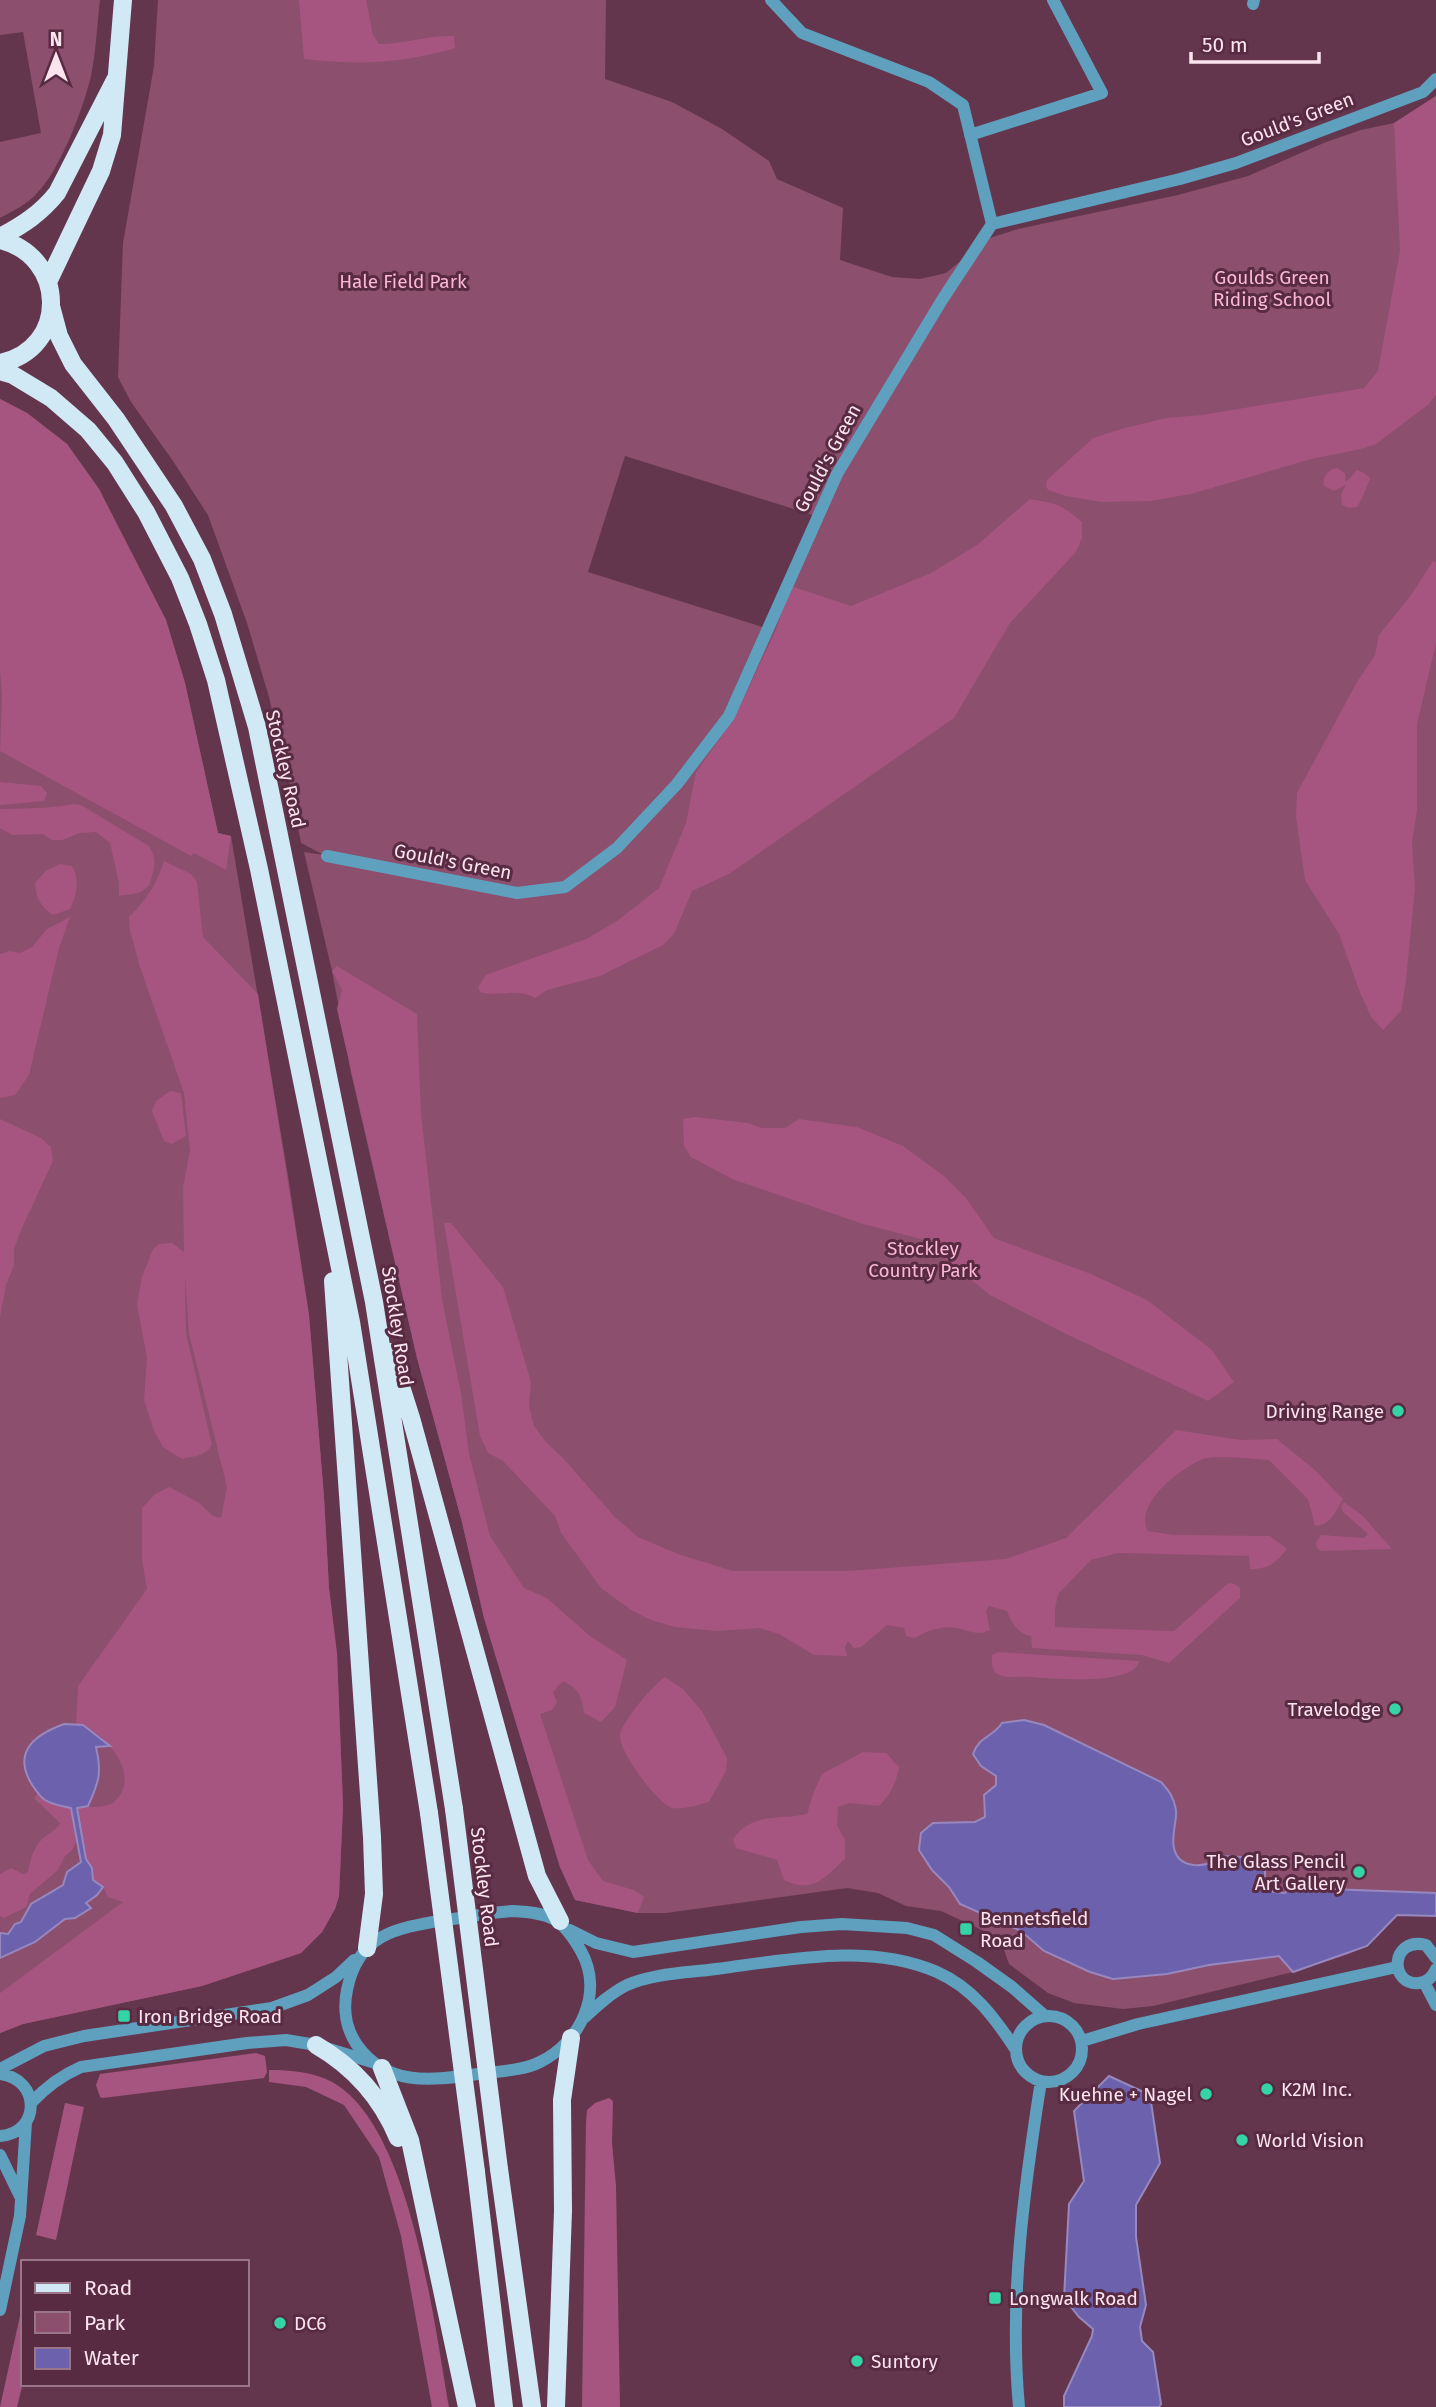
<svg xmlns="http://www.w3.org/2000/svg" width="1436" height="2407" viewBox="0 0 1436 2407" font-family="'Fira Sans',sans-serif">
  <rect width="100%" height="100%" fill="#64364d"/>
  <path fill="#8c4f6e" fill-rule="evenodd" d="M0,0H100C97,25 96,52 91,76C83,109 60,171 36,194C26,205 13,211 0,218V142L41,133L23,32L0,35Z
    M158,0H606L605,79L672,102L722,129L769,161L777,179L843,208L840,260L892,277L920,279L946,273L987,239L1018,229L1178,195L1248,176L1326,142L1361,130L1394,123L1436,96V1916L1397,1915L1367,1946L1346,1955L1293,1972L1153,2006L1123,2009L1074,2003L1048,1993L1009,1964L1003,1947L995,1936L941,1911L906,1906L878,1893L847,1888L666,1913H638L575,1900L560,1867L484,1618L462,1522L417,1358L351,1073L332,971L304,852L324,855L301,843L288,775L269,697L247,623L208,515L173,461L131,402L118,377L123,243L154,66ZM625,456L816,516L769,629L588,572Z
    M0,399L27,413L67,444L99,489L166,620L185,683L218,833L231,836L288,1176L309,1315L324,1497L329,1588L337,1654L343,1806L339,1896L335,1909L322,1932L301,1953L202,1986L23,2024L0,2033Z"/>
  <path fill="#a5557f" d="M299,0H366L373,35L379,44C405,44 428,35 454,36L455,48C402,64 359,65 304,59Z
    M1436,96V395L1429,404L1376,444L1361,449L1311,459L1191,494L1150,501L1101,502L1066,496L1048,490L1046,486L1047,480L1093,438L1121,429L1166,418L1202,415L1364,388L1378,371L1400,251L1394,123Z
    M0,399L27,413L67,444L99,489L166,620L185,683L218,833L231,836L226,870L194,853L191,856L0,751L2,696L0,669Z
    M1337,468L1345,473L1346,482L1357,470L1364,473L1370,478C1369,482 1360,504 1357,507L1349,508L1342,505L1341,494L1346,485L1334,491L1324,486C1322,477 1328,469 1337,468Z
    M1030,499C1058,504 1061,504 1082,522V538L1076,552L1010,623L954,718L729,874L692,891L674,934L663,945L600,976L547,990L535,998C515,987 499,998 480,992L478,987L486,975L586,939L617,921L659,888L686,823L696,772L734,719L775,632L791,586L851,606L931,573L977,545Z
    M1433,561L1436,563V643L1417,724V810L1412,843L1415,888L1406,981L1401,1011L1383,1030L1371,1017L1359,990L1339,934L1305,880L1296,816L1297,793L1357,682L1375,655L1379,635L1411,595Z
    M0,782L41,786L47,793L44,801L0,805Z
    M74,804L81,805L149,846C158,860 154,870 149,886L139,893L119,896V883L110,843L96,832L80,833L62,840H52L43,834L12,835L0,828V809C25,808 50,809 74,804Z
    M164,861L191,874L197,882L203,937L258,994L309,1315L324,1497L329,1588L337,1654L343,1806L339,1896L335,1909L322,1932L301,1953L202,1986L23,2024L0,2033V1993L123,1902L108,1897L103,1887L93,1880L92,1868L86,1859L77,1808C87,1806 106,1809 114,1802C144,1776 104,1730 76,1724L78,1686L147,1589L142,1560V1508L155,1494L169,1487L198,1502L213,1516L221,1518L227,1487L189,1334L185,1275L186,1333L212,1445C205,1456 195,1456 182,1459L163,1447L154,1431L144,1400L147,1357L137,1305L142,1277L153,1249L159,1244L172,1243L184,1252L183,1187L190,1151L184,1093L140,967L130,931L129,917C146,900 157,884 164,861Z
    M60,864L72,866C80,880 77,895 70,909L53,915C40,907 36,897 35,883L47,870Z
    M70,917L59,948L29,1075L15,1095L0,1098V954L10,951L20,953L32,947L47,929Z
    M337,966L417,1014L421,1114L442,1299L461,1393L469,1454L490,1536L524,1588L547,1598L590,1636L627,1660L615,1707L601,1722L584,1713C582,1696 579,1689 563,1681L553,1692L557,1702L552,1710L540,1714L588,1860L603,1881L634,1890L644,1897L638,1913L575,1900L560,1867L484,1618L462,1522L417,1358L337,1009L342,990L332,971Z
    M170,1091L181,1093L186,1136L172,1144L164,1141L152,1111L156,1101Z
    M695,1117L748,1123L762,1128H785L799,1119L857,1127L903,1146L944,1176L966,1198L994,1238L1091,1274L1147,1300L1212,1350L1234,1382L1208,1401L1064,1333L990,1295L921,1239L863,1224L732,1179L691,1157L684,1146L683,1119Z
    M0,1119L41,1138L51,1147L53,1161L21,1230L14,1249V1265L6,1285L0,1317Z
    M444,1223H451L503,1287L531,1382L529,1406L534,1426L545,1441L563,1458L615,1517L638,1537L678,1554L733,1571H848L1006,1559L1066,1538L1176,1430L1241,1440L1277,1439L1316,1471L1343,1499C1336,1511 1331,1525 1315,1526L1308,1499L1269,1460C1255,1459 1214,1455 1203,1459C1181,1468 1133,1504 1148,1531L1174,1535L1270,1536L1287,1549C1276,1563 1269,1569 1250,1569L1249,1556L1118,1553L1091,1560L1058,1594L1055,1609V1627L1174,1631L1228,1583L1235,1584L1240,1588V1598L1169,1663L1142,1655L1032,1648L1031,1636C1017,1633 1012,1624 1007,1611L989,1606L986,1611L990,1630C977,1636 970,1631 957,1628C942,1625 927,1631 914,1638L906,1636L904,1628L887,1625L861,1647L854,1648L848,1641L845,1647L847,1656L814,1655L779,1634L760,1628L717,1631L675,1627L651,1620L631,1610L601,1588L561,1533L555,1516L503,1461L488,1453L480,1436Z
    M1344,1502L1363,1516L1392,1549L1321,1551L1317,1548L1316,1542L1321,1535L1364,1538L1368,1534L1343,1512L1341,1506Z
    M998,1652L1139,1661C1135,1686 1052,1679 1031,1677C1022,1676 1008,1679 999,1675C991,1671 992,1662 992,1655Z
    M665,1677L683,1689L702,1711L727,1758L726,1771L709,1802C698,1805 682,1810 672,1808C658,1804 619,1752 620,1736C621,1722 653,1685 665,1677Z
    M863,1752L886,1753L899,1767C896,1783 891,1794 879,1806L849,1803L838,1807L837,1825L845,1840V1859C824,1878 813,1894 784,1880L777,1860L736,1848L733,1839C751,1812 781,1820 807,1814L813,1794L822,1774Z
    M38,1793L47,1801L71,1808L77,1839L73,1849L65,1856L58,1870L30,1894L26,1907L4,1918L0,1916V1874L11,1868L23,1874L28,1872C30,1861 33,1848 42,1839C49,1833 56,1831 60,1823L34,1798Z
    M256,2053L265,2056L267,2072L264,2078L103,2098L100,2097L96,2085L100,2074Z
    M269,2070C291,2070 313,2072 332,2082C411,2125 434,2324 449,2407H432L401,2236L379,2157L344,2105L306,2087L269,2082Z
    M609,2098L613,2101L612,2143L616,2186L620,2407H582L586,2122L587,2110L595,2103Z
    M65,2103L84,2107L56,2240L36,2235Z
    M23,2302V2383L17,2407H0Z"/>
  <path fill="#6c61ad" stroke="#9788c0" stroke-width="2" d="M1024,1720L1044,1725L1161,1782C1169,1791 1174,1797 1176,1810C1177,1823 1171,1835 1174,1848C1179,1871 1209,1868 1223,1856L1258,1858L1265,1868V1883L1273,1892L1285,1893L1290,1888H1302L1436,1893V1916L1397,1915L1367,1946L1293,1972L1279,1956L1209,1965L1167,1974L1113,1979L1090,1972L1044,1951L1021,1931L960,1904L949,1887L932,1870L919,1850L921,1833L933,1823L975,1822L985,1817L984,1795L996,1785V1776L981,1766L973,1754C979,1736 992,1738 1002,1723Z
    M64,1724L83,1725L110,1746L96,1747C102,1773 99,1782 88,1806L77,1808L86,1859L92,1868L93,1880L103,1887L97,1895L86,1903L91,1908L75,1918L65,1919L35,1942L0,1958V1933L8,1934L15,1924L21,1922L31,1904L63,1885L67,1872L81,1862L71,1808C63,1806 53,1805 45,1800C39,1796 35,1789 31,1783C12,1750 37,1734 64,1724Z
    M1109,2076L1150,2095L1160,2163L1136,2205V2237L1146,2305L1140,2327L1142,2341L1153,2352L1161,2404L1159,2407H1064V2396L1092,2336L1093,2329L1079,2317L1064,2298L1069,2204L1084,2181L1074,2111Z"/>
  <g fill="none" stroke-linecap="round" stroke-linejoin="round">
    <path stroke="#5fa0be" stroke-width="12" d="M771,0L802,33L929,82L963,105L992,224
      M1253,4L1254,0
      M970,135L1102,93L1053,0
      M327,856L517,893L565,887L617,848L677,784L729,716L837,474L942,300L992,224L1180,179L1236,163L1423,92L1436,79
      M513,1911C551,1913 562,1918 581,1951C604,1992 581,2042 540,2062C522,2071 499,2071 478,2074C433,2080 388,2088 357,2045C346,2029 343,2009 347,1990C358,1934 396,1928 445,1920C468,1917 490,1912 513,1911Z
      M570,1930L596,1943L633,1952L801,1927L842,1924L907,1928L934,1935L977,1962L1012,1987L1045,2016
      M1436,1958L1426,1945C1390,1936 1389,1986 1419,1983C1428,1982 1433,1976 1436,1969
      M1424,1982L1436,2005
      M1016 2049a33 33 0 1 1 66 0a33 33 0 1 1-66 0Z
      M585,2017C598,2005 611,1993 627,1985C654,1973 687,1973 716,1969C787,1960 869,1942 937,1972C973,1988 995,2018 1016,2050
      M1082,2041L1138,2024L1397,1967
      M0,2069L44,2046L84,2036L272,2008L308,1995L336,1977L354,1960
      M0,2074C41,2079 41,2133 0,2136
      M31,2103C46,2087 60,2076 81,2067L247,2043L286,2040L316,2045L372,2062
      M0,2155L20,2196
      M0,2310L20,2216L26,2122
      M1019,2407C1009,2298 1024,2189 1041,2081"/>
    <path stroke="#d1e9f5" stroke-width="18" d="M0,237C23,225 41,213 57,193L115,80
      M0,240C67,256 69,349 0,363
      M48,282L101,171L112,135L123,0
      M51,306L59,336L73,364L116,419L174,506L202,559L223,614L257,727L374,1302L454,1809
      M0,371L13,375L51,398L88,430L115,463L146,512L180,578L198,624L216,680L259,869L351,1322L429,1813
      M333,1281L372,1837L374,1894L367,1948
      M390,1352L411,1418L537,1876L560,1921
      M316,2045C354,2067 381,2097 398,2138
      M382,2068L410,2140L467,2407
      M499,2169L532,2407
      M476,2172L504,2407
      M556,2407L563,2211L562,2100L571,2038"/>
    <path stroke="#d1e9f5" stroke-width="18" d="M454,1809L499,2169
      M429,1813L476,2172"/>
  </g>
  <g fill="#35d4a7" stroke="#582b43" stroke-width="2.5">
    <circle cx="1398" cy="1411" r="7"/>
    <circle cx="1395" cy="1709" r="7"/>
    <circle cx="1359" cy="1872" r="7"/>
    <rect x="959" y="1922" width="14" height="14" rx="3.5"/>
    <rect x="117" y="2009" width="14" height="14" rx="3.5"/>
    <circle cx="1267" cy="2089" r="7"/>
    <circle cx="1206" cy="2094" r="7"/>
    <circle cx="1242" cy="2140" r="7"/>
    <rect x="988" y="2291" width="14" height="14" rx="3.5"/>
    <circle cx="280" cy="2323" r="7"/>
    <circle cx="857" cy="2361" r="7"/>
  </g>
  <g text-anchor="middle" stroke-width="6" stroke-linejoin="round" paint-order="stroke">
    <g font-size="19" fill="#fce4ee" stroke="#582b43">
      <text transform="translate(1297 119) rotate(-21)" y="7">Gould's Green</text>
      <text transform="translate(827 458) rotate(-62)" y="7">Gould's Green</text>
      <text transform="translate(286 769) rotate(77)" y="7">Stockley Road</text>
      <text transform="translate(453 861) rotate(11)" y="7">Gould's Green</text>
      <text transform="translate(398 1326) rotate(81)" y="7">Stockley Road</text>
      <text transform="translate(485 1887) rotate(83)" y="7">Stockley Road</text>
    </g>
    <g font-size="19" fill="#fbb7d8" stroke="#582b43">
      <text x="1272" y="284">Goulds Green<tspan x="1272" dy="22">Riding School</tspan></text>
      <text x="403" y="288">Hale Field Park</text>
      <text x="923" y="1255">Stockley<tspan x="923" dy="22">Country Park</tspan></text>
    </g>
    <g font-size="19" fill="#fce4ee" stroke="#582b43" text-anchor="start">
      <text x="1384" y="1418" text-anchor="end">Driving Range</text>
      <text x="1381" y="1716" text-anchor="end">Travelodge</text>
      <text x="1345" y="1868" text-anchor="end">The Glass Pencil<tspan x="1345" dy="22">Art Gallery</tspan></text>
      <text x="980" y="1925">Bennetsfield<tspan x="980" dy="22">Road</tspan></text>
      <text x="138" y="2023">Iron Bridge Road</text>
      <text x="1281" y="2096">K2M Inc.</text>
      <text x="1192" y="2101" text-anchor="end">Kuehne + Nagel</text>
      <text x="1256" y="2147">World Vision</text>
      <text x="1009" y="2305">Longwalk Road</text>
      <text x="294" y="2330">DC6</text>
      <text x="871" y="2368">Suntory</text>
    </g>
  </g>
  <rect x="21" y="2260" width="228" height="126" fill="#582b43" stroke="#9a7587" stroke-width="2"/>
  <rect x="35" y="2283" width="35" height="10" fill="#d1e9f5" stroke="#9a7587" stroke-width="2"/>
  <text x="84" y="2295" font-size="21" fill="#fce4ee">Road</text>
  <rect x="35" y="2312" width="35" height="21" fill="#8c4f6e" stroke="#9a7587" stroke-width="2"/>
  <text x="84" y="2330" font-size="21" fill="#fce4ee">Park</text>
  <rect x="35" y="2348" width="35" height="21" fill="#6c61ad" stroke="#9a7587" stroke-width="2"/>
  <text x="84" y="2365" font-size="21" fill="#fce4ee">Water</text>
  <g transform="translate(56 56)" stroke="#582b43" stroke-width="5" paint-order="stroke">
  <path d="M0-5L12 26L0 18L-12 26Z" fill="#fce4ee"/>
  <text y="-10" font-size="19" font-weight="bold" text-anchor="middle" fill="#fce4ee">N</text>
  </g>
  <path d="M1191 52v10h128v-10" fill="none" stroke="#fce4ee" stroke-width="3.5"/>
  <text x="1202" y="52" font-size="21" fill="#fce4ee" stroke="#582b43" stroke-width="5" paint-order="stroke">50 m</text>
</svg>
